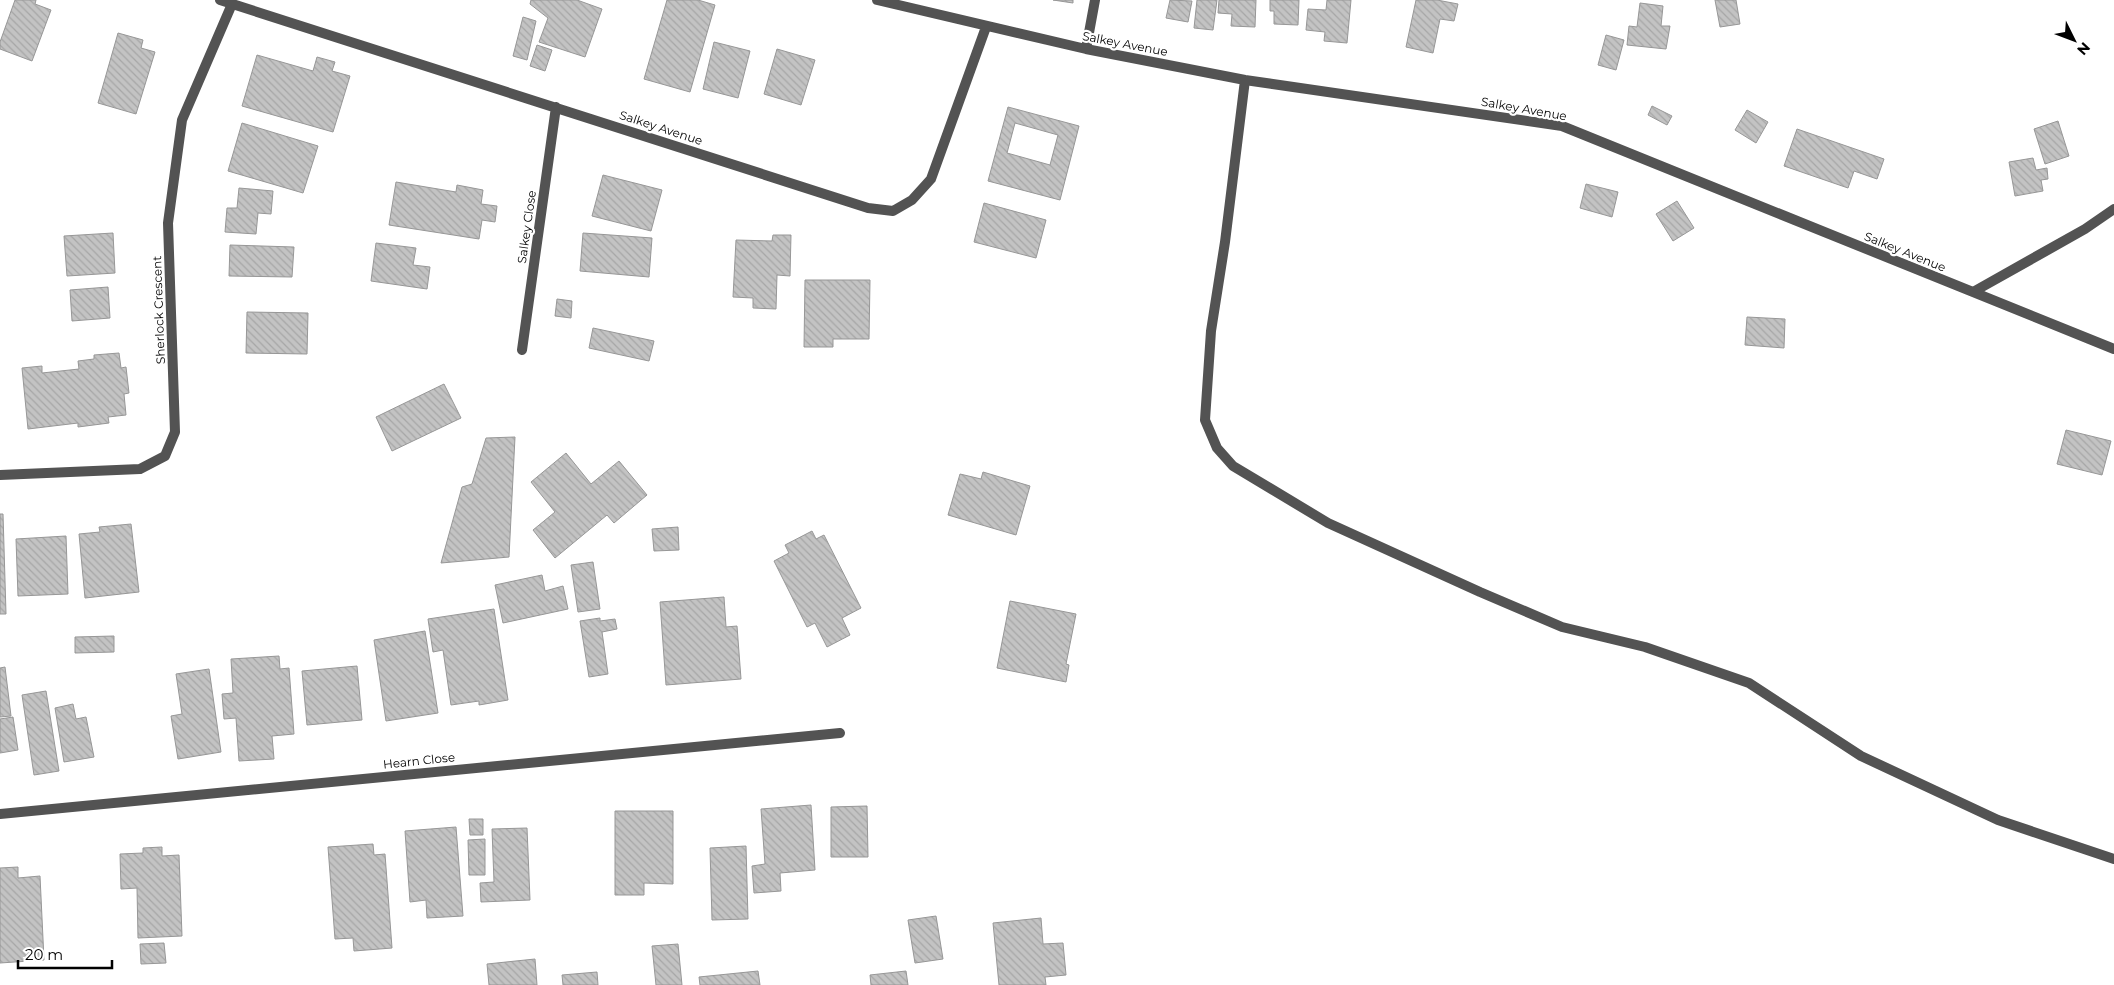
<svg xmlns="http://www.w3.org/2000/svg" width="2114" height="985" viewBox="0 0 2114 985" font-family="Montserrat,sans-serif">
  <defs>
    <pattern id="building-back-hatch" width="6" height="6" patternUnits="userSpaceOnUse" patternTransform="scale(1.25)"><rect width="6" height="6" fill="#c3c3c3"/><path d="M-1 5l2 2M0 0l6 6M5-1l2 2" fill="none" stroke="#a6a6a6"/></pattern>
  </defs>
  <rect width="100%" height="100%" fill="#fff"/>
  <path fill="url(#building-back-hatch)" stroke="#979797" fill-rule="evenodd" d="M15,0H36L35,4L51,10L32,61L0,49V42Z
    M531,0H577L602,9L585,57L539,42L548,18L530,4Z
    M667,0H698L715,5L690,92L644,79Z
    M1053,0H1073V3Z
    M1170,0L1192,1L1188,22L1166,18Z
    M1197,0H1217L1213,30L1194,28Z
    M1219,0H1256L1255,27L1231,26L1232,14L1218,13Z
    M1270,0H1299L1298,25L1274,24V11H1270Z
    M1327,0H1351L1347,43L1324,41L1325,32L1306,30L1308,9L1326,10Z
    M1416,0H1437L1458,4L1454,21L1440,19L1433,53L1406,47Z
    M1715,0H1736L1740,24L1720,27Z
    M1640,3L1663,6L1661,26H1670L1666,49L1627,45L1629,26L1637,27Z
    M523,17L536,21L527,60L513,56Z
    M118,33L143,40L141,48L155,52L136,114L98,103Z
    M1606,35L1624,40L1616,70L1598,65Z
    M714,42L750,51L738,98L703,89Z
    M537,45L552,50L545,71L530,66Z
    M777,49L815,60L801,105L764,94Z
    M257,55L313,71L317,57L335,62L332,71L350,76L333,132L242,106Z
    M1652,106L1672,116L1667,125L1648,115Z
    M1008,107L1079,126L1060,200L988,181ZM1015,123L1058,135L1050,165L1007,153Z
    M1747,110L1768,122L1756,143L1735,130Z
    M2058,121L2069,156L2045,164L2034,129Z
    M242,123L318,146L303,193L228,171Z
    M1797,129L1884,159L1877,179L1854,171L1848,188L1784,166Z
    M2033,158L2036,170L2047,168L2048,179L2041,180L2043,191L2015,196L2009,162Z
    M603,175L662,190L651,231L592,216Z
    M396,182L456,192L457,185L483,190L481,204L497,206L495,222L482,220L479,239L389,225Z
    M1586,184L1618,192L1612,217L1580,208Z
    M239,188L273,191L271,214L258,213L256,234L225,232L227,208H237Z
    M1677,201L1694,228L1673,241L1656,214Z
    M984,203L1046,220L1036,258L974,242Z
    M113,233L115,273L67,276L64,236Z
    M583,233L652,238L649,277L580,271Z
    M773,235H791L790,276L777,275L776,309L753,308V298L733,297L736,240L772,241Z
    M376,243L416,248L413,265L430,267L427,289L371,281Z
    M230,245L294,247L292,277L229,276Z
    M805,280H870L869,339H833V347H804Z
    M108,287L110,318L72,321L70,290Z
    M557,299L572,301L571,318L555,316Z
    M247,312L308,313L307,354L246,353Z
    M1747,317L1785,319L1784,348L1745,345Z
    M593,328L654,341L649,361L589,348Z
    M119,353L121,368L126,367L129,393L124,394L126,415L108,417L109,423L78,427V423L28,429L22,368L42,366V373L79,369L78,361L94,359V355Z
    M444,384L461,418L392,451L376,417Z
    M2066,430L2111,441L2102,475L2057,464Z
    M515,437L509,557L441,563L462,487L472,484L486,438Z
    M566,453L591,484L619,461L647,495L614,523L607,515L555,558L533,530L555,512L531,482Z
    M983,472L1030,486L1016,535L948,515L960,474L981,479Z
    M0,514H3L6,614H0Z
    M131,524L139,592L85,598L79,534L100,532L99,527Z
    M678,527L679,550L654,551L652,529Z
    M812,531L816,539L824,535L861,608L842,618L850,635L827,647L815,623L807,627L774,561L789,553L785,545Z
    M66,536L68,594L18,596L16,539Z
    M593,562L600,609L578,612L571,565Z
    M542,575L545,591L563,586L568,609L503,623L495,585Z
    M724,597L726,627L737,626L741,679L666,685L660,602Z
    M1010,601L1076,614L1066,664L1069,665L1066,682L997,668Z
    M494,609L508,700L479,705V701L451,705L443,650L433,652L428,619Z
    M600,618V621L615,619L617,629L602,632L608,674L589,677L580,621Z
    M425,631L438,713L386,721L374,640Z
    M114,636V652L75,653V637Z
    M279,656L280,669L289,668L294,734L272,736L274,759L239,761L236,718L224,719L222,694L233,693L231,659Z
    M357,666L362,720L307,725L302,671Z
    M5,667L11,716L0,717V668Z
    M209,669L221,752L178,759L171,716L182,714L176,674Z
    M46,691L59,771L34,775L22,695Z
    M73,704L76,719L86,717L94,757L64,762L55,708Z
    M13,717L18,750L0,753V719Z
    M811,805L815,870L780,873L781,891L754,893L752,866L765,864L761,809Z
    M867,806L868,857H831V807Z
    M615,811H673V884L644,883V895H615Z
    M469,819H483V835H470Z
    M456,827L463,916L427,918L426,900L410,902L405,831Z
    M527,828L530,900L481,902L480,883L494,882L492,829Z
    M485,839V875H469L468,840Z
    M373,844L374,855L385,854L392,948L354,951L353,938L335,939L328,847Z
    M746,846L748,919L712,920L710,848Z
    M162,847V856L179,855L182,936L138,938L137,888L121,889L120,854L143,853V848Z
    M18,867V878L40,876L44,960L0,963V868Z
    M936,916L943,959L915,963L908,920Z
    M1041,918L1043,944L1063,943L1066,975L1045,977L1046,985H999L993,923Z
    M164,943L166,963L141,964L140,944Z
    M678,944L682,985H656L652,946Z
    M535,959L537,985H489L487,964Z
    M758,971L760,985H700L699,977Z
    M906,971L908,985H871L870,975Z
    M597,972L598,985H563L562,975Z"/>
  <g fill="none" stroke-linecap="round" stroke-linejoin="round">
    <path stroke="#535353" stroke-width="10" d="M220,0L868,208L893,211L912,200L931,179L986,27
      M877,0L1086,49L1245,80L1562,126L2114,349
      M1086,49L1095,0
      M1245,80L1225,242L1211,331L1205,420L1217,448L1233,466L1328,523L1480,592L1562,627L1645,647L1749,683L1861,756L1998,820L2114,859
      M1973,292L2085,229L2114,209
      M522,350L556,107
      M0,475L140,469L165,456L175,432L168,223L182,120L232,4
      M0,814L840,733"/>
  </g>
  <g text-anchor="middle" stroke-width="4.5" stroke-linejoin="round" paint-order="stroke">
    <g font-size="12" fill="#000" stroke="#fff">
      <text transform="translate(1125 44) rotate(11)" y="4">Salkey Avenue</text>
      <text transform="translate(1524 109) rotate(10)" y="4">Salkey Avenue</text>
      <text transform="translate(661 128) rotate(18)" y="4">Salkey Avenue</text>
      <text transform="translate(527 227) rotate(-82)" y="4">Salkey Close</text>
      <text transform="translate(1905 252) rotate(22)" y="4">Salkey Avenue</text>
      <text transform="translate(159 310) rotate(-92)" y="4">Sherlock Crescent</text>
      <text transform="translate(419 761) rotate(-6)" y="4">Hearn Close</text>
    </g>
  </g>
  <g transform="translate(2074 40) rotate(132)" stroke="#ffffff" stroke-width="4" paint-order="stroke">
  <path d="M0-4L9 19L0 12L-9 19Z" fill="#000000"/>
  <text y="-8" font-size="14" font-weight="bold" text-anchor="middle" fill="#000000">N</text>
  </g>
  <path d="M18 960v8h94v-8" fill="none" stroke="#000000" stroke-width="2.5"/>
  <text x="25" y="960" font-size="15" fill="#000000" stroke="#ffffff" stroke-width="4" paint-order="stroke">20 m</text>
</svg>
